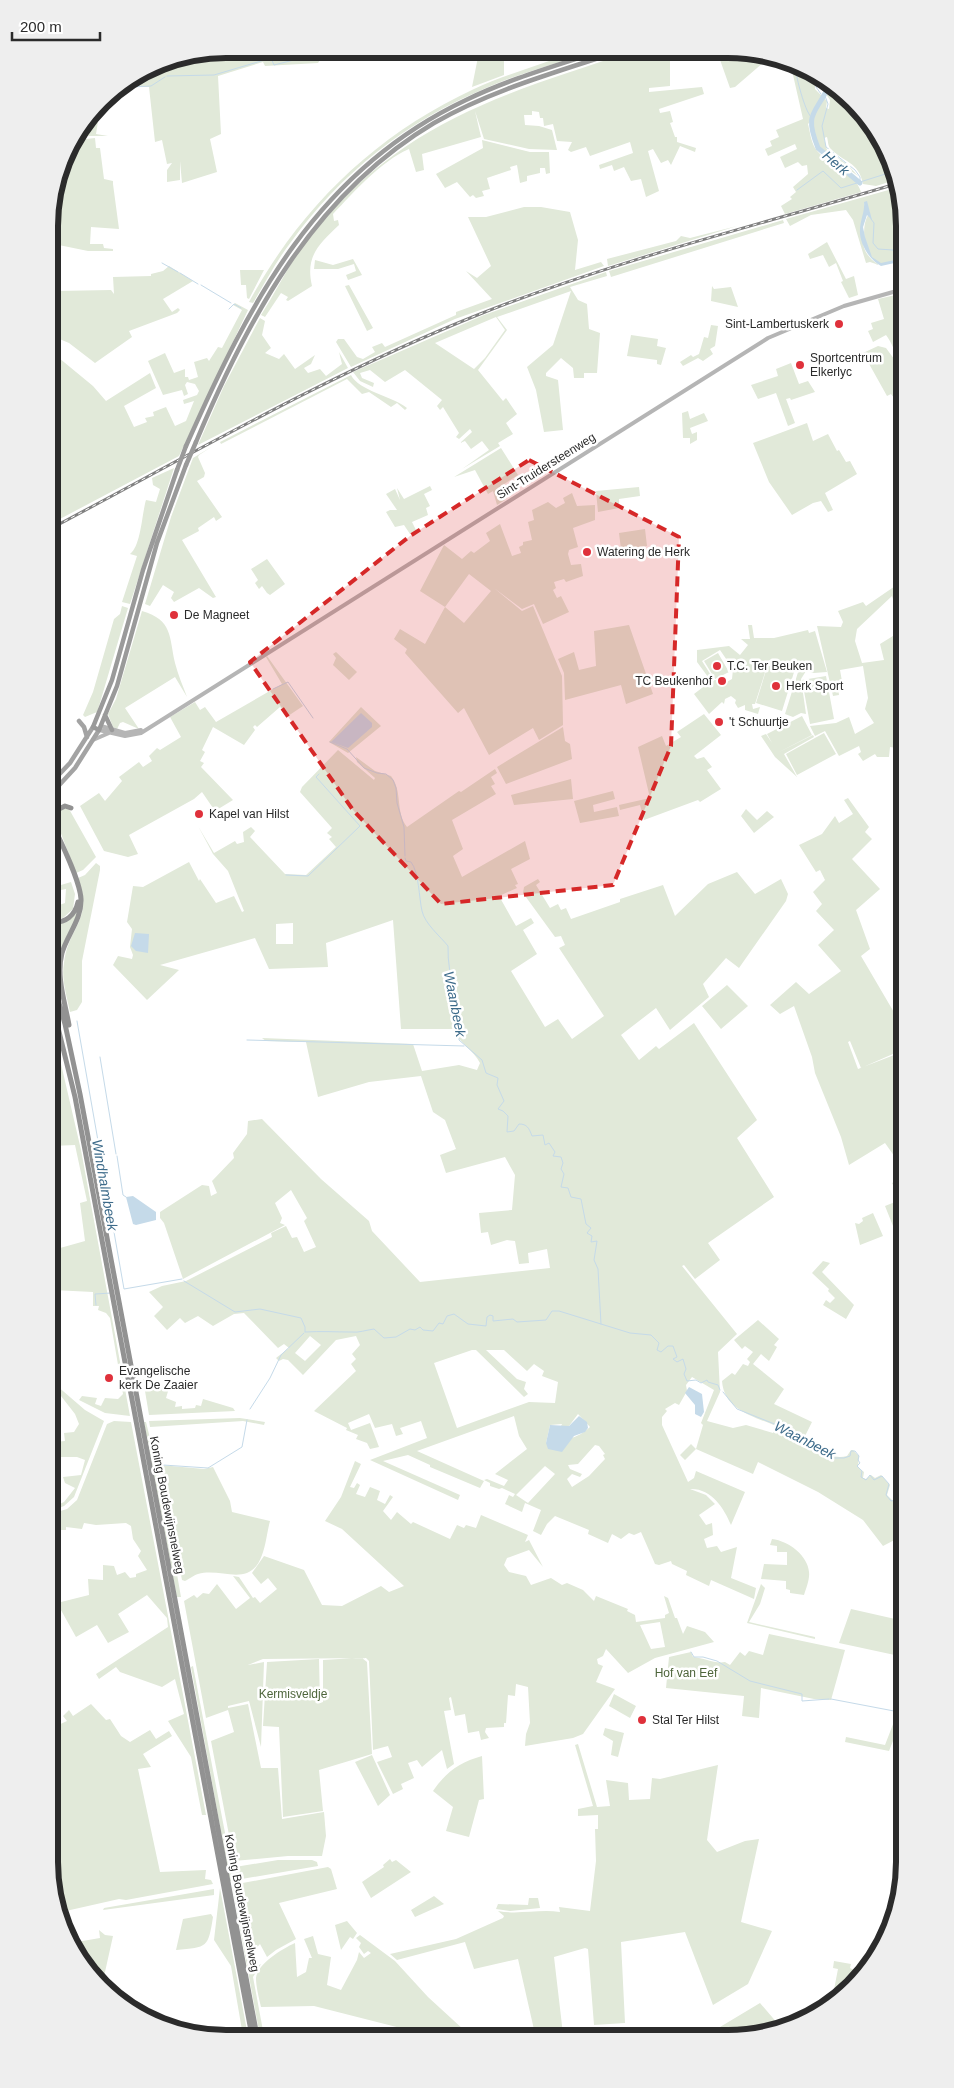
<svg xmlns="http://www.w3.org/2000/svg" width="954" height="2088" viewBox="0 0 954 2088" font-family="Helvetica,sans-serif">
  <rect width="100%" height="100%" fill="#fff"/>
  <path fill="#e1e9d9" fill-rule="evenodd" d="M225,49L393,50L392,55H372L362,59L346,55L320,60L318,63L265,66L263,62L218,76L221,134L210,139L217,172L182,183L180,161V180L167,182V170L172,163L167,164L162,140L155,142L149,87H129V80L158,62Z
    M459,50H504V75L472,87L478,57Z
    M577,51H594C558,63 520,73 486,88C407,121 341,173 291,242C276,261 265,283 253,303L249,302C301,207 375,135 474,89C507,74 543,64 577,51Z
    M634,51H647L648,54H651V61L670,60V86L649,88V92L702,87L704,94L659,109L660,113L670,111L673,122L670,123L675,137H677V142L696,148L695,152L680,146L671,165L668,160L661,163L653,149L648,151L659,191L646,197L641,179L631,181L624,167L614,171L612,165L600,169L599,165L633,153L630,142L590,156L586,147L571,152L568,150L572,142L557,141L553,124L544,126L543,118H540L539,112L532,111V115H524L525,125L539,126L552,130L557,150L529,149L484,139L475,111L481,137L422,154L424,170L416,172L409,149C380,162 355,191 333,214L334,221L338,220L339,225C319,244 305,256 312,286L288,301L286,300L288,297L281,293L265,317L261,315C278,289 291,259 311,235C401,122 503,94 634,51Z
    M714,52H763L771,56L735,87L730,88L719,57L716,58Z
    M791,66L816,78L815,89L827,101L826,108L829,109L830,100L826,94L830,85C868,104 883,143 899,179L876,186L863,184C859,161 842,162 830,148C828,146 828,140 827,137L824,138L827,150L847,164L858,176L819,148L810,122L808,124C810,132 811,141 815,148C826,165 854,169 861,192L785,214L781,206L792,199L790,197L796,192L793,187L808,174L807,165L802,166L798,162L785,168L780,157L797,149L795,144L768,156L765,149L772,146L770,141L779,137L776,130L803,119Z
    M101,103L96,134L108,136H86V139L95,138L96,148H100L104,179L113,181V184L119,229L91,227L90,244H103L104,248L113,249V251H88L49,243L51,206H59L62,182L59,175L67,147Z
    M482,140L530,152H549L550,173L546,174L545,168H540V173L527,176V181L520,183L517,165L510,167L511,170L487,178L490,189L482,191L484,196L476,198L473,195L470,197L457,182L445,188L436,174L483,148Z
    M899,187V259C894,262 884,266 877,262C863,253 861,227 868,215L870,217L869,210L864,202C867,226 852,248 879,265L870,262L866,263L853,220L846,210L811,215L790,226L786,219Z
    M524,207H541L570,212L578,240L575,270L601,262L604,266L455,319L351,367L336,342L338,339H344L357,357L363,359L375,352L372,347L382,343L385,347L456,315V312L492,299L466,271L477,278L491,266L468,217H486Z
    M783,220L784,223L611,277L609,271Z
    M737,226L608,266L607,259L676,241L681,236L690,238Z
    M827,242L846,279L854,276L858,295L849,298L841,282L843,281L836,263L829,267L823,255L810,259L808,254Z
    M49,246L59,249L57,281L53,290L55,291L111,290L114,294L113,277L151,276V274L163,271L169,266L193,281L163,299L172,312L178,308L180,310L177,313L129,331L132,337L95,363L69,343L50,335Z
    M353,259L362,275L348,280L346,275L356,271L354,264L338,269H314L315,260L333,265Z
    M240,270H264L249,299L247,298L246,285H241Z
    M606,272L607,276L570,287L578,300L587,304L589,329L600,333L597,373H584V378H574L573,368L561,358L546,373V376L558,380L563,430L544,432L536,390L527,367L553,345L571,291L497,317L507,330L478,370L503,401L506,398L517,414L506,423L513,434L498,443L500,446L462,469L489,450L482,441L471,449L465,441L460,443L472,432L470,429L459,439L456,437L459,433L443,407L440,410L437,406L442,400L405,370L385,382L370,370L360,373L362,378L374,383L373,387L360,381L353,372L484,315ZM496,317L505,330L485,358L474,369L435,343Z
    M349,285L373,328L367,331L345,286Z
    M712,286L714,289L731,287L738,307L711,301Z
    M900,294V360C894,351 892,343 886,335L873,342L868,331L873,329L871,323L884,319L878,299Z
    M235,303L248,310L179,456L58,520L50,506V475L55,473L50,465V366L59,358L93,386L106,401L150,373L156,388L124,406L134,427L147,422L145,418L154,416L153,412L166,407L175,426L186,421L194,401L184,404L183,400L197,395L199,391L195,384L187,382L185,385L188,394L184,396L182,390L163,395L148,361L165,353L174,373L185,369V377H188L189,380L198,377L194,362L207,358L209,361L218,347L222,348L242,310L233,305Z
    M260,318L265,321L262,335L271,348L265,353L279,359L284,354L295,369L315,355L311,364L304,368L308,373L320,369L326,376L342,364L339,352L348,368L198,445L224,386Z
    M711,325L718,326L715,346L710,349L713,354L703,361L698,358L683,366L680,362L691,355L693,357L699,354L704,337L708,338Z
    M631,335L658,339L657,346L666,348L661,365L657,364V360L627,356Z
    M878,346L886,348L900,367V406L891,394L887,396L863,353Z
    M791,363L799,384L808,381L815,392L791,400L790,398L786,399L795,423L788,426L776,393L758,399L751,385L778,376L776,369Z
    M351,375C359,391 392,396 407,408L405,410L397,403L391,407L369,392L362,394L347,379L221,444L220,442Z
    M688,411L690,419L704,413L708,421L690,428L692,434L697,432V440L690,444V438H683L682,413Z
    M807,423L813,441L828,434L837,451L839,450L846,462L850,461L857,474L825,493L833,510L828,512L821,501L813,503L792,515L769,482L753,443Z
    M213,446L199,455L198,457L205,473L204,477L197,481L222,517L216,521L214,517L198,528L199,531L182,540L216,597L213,598L199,588L174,602L171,598L174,592L163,585L150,606L145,604L171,517L193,458Z
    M501,448L518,475L498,488L505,500L497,505L493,491L488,494L475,470L454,477Z
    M174,468L130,604L122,602L137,556L130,554C141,546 142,513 146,500L156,502L160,489L153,485L152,478Z
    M430,486L432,490L424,494L430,506L426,508L428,515L412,522L416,530L410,534L404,525L395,527L386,512L390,510H397L386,494L395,489L400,500L397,488L404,499Z
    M639,487L640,496L619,499V508L598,512L596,491Z
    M572,493L577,506L595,505V520L573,528L578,547L569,550L568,554L571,565L581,564L583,576L566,582L564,579L554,582L556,588L553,590L557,598L561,596L569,612L543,624L534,604L522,609L494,588L522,611L533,606L562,676L563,725L539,740L533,728L489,755L464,708L458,713L405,653L407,649L394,639L400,629L425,644L445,607L420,591L444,545L462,559L471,551L474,553L490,541L486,533L500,524L512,556L521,553L519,547L523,545V542L532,540L528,522L534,520L532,510L548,502L556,508L565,503L563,498ZM469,574L491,591L464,623L445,607Z
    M645,529L647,546L621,549L619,533Z
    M267,559L285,584L270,595L267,593L262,586L259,589L255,583L258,580L251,569Z
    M901,582V623L892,596L857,629L855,641L862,663L884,660L880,644L901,631V692L899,693L901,699V755L896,754L897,748L890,747L889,757H877L875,754L863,761L858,754L861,752L859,746L839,756L825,731L815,736L810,726L836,723L849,717L855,734L874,723L865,709L868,698L863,666L840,670L843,687L838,688L839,695L833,696L817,626L841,627L843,622L838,611L863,602L866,606Z
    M122,606L128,608L99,706L97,712L85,717L83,715L93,692L114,619L120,614Z
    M142,611C173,620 169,637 175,663C178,675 183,686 187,697L175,677L125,708L139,729L123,722L120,723L117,729L113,727L108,714L116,699Z
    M629,625L653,694L626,704L621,685L565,700L564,673L558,659L574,652L579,670L596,666L594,631Z
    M748,625H752L754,638H774L808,630L809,633L815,631L827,672L814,673L806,671L801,679L806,714L801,713L793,717L785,714L799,669L769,660L755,704H752L753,709L760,707L758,714L745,710V705L738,708L735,703L736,700L731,696L725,699L724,704L722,702L709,714L694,694L711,681L697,662V650L729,646L740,655L748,645L741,639H750ZM720,650L733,669L732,679L721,685L718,680H714L702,661Z
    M336,652L357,672L349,680L333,665L336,658L333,654Z
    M718,653L729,672L715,679L704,661Z
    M267,656L303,706L288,716L280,707L257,727L255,725L253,727L255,730L244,745L213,727L202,750L205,752L200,761L204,763L201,767L233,800L215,811L202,792L194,799L129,835L138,854L128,857L104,851L80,806L99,793L105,801L122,781L119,777L139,762L143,767L152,761L149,756L157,748L160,750L181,737L170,717L195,702L200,710L205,707L216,722L282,684L266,657Z
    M769,661L795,669L782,711L756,703Z
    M826,676L834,719L810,724L802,680Z
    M361,707L381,726L348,753L329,742Z
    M704,714L721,735L694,756L697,759L704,757L712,767L707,770L721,789L700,802L698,800L644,820L640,805L620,810L619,805L650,798L638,747L662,736L666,746L681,737L677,732Z
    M802,716L812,735L777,753L813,735L814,737L784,754L797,777L775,757L761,736L766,734L772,743L767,734Z
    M563,727L565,741L570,744L572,759L506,784L497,767Z
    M824,733L836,754L797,775L786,754Z
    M338,750L374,780L375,778L357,762L356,757L375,771L391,776C403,791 395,812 407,827L459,791L461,792L495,769L497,773L491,777L495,784L491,786L496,794L452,820L463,849L453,856L462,877L525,841L530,859L511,869L518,884L515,885L517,888L499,896L516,926L531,918L534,923L523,930L537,954L511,971L545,1027L558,1019L572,1039L604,1016L559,948L565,945L561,936L555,937L523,893L524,887L538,879L540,882L536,885L550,908L558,904L561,910L566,908L571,919L620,902V899L663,885L675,916L708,884L737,872L755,894L781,879L788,894L786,901L739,968L726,958L703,984L709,997L670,1030L656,1008L621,1035L639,1060L656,1046L659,1049L694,1023L757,1120L737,1138L774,1197L708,1243L720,1260L695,1279L684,1265L682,1266L737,1334L718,1352L720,1392L707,1421L733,1428L746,1425L773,1433L776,1426C753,1416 724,1410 722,1381L732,1373L735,1375L743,1364L748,1366L750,1362L747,1359L753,1352L745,1346L742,1349L734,1340L758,1320L779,1339L774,1345L777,1347L769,1361L761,1354L753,1364L784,1389L774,1404L812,1422L805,1436C815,1448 831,1461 847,1456L851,1450H853L859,1456L858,1467L864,1472L863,1478L866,1479L871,1475L875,1478L881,1475L890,1485L887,1495L893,1501L895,1499L902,1504L904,1502V1535L883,1546L863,1520L818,1492L758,1462L753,1474L696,1449L685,1460L680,1455L691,1444L696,1449L703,1425L701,1423L714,1390L692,1377L686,1385L687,1391L679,1405L675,1403L665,1409L667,1411L662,1417V1425L688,1482L694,1478L696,1471L745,1492L731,1525C724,1508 711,1488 690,1489L706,1495L715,1504L699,1515L706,1525L712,1523L713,1535L704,1539L707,1548L717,1546L721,1552L737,1547L731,1578L756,1588L754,1599L711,1580L709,1586L686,1575L687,1571L672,1564L671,1561L659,1565L655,1564L641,1532L634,1535L629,1533L621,1539L612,1534L608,1543L588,1534L589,1530L555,1516L547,1524L541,1535L533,1531L541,1510L525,1503L522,1512L505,1504L509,1495L513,1497L515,1494L502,1488L499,1489L490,1486V1483L484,1480L487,1479L504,1486L508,1480L495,1474L527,1449L519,1436L514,1416L417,1451L484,1481L480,1488L430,1467V1465L408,1455L383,1461L460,1495L458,1500L370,1460L427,1438L421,1421L400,1428L403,1434L396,1436L392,1424L375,1428L369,1414L348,1423L351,1430L370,1423L379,1447L370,1449L367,1443L356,1439L358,1435L346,1430L347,1428L314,1411L356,1371L351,1364L356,1359L352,1354L360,1345L356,1336L336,1340L303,1375L288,1360L283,1359L279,1361L276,1358L289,1348L284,1344L278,1348L244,1313L234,1314L213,1326L198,1316L185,1323L180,1318L167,1330L154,1316L163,1307L149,1292L162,1286L186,1281L272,1237L271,1233L286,1226L292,1238L297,1237L304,1252L316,1247L304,1221L307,1218L291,1190L275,1203L282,1218L280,1223L285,1225L183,1279L164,1223L160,1218V1212L202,1185L209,1186L211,1196L217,1193L212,1181L234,1158L233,1153L247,1134L248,1121L262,1119L321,1179L369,1221L372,1231L420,1282L550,1268L547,1249L528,1253L529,1263L519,1264L515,1241L507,1240L491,1245L488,1232L481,1233L479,1213L512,1210L515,1175L505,1157L446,1173L440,1155L456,1149L445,1120L433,1112L421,1076L369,1082L318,1097L306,1042L266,1041L262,1038L413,1044L422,1071L459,1065L477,1070L480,1063C473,1049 459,1044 454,1029H401L393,920L326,943L328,967L269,969L255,938L160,965L179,970L147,1000L113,965L118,956L132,959L133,955L130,947L132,929L127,922L133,886L143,887L189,862L199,881L200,879L216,903L234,896L242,912L244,911L228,871L213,854L198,826L214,853L235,841L237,844L244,842L243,832L251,827L255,831L250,837L285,874L306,875L336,847L329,839L332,837L327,833L332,828L300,792L302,787ZM293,923V944H276V924ZM310,1336L321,1345L305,1361L295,1353ZM472,1350H476L524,1397L528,1394L524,1389L526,1382L517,1379L486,1350H504L527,1371L534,1364L544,1371L542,1376L558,1382L555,1403L529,1402L457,1428L434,1363ZM578,1414L590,1427C578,1439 562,1441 546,1443L550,1425L562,1424L561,1426H569ZM595,1445L599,1446L605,1454L603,1455L605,1459L589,1476L572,1487L567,1479L572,1474L580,1477L582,1474L570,1469L568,1465L578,1464ZM545,1466L555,1474L528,1503L516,1495Z
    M571,779L573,799L514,805L511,795Z
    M613,791L615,799L593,805L594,812L617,807L619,816L580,823L574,801Z
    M848,798L869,827L865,832L872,839L852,859L880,889L856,910L870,949L861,956L902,1026V1050L861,1068L850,1041L848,1042L858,1069L902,1052V1156L897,1160L885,1143L849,1165L841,1137L815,1073L812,1057L794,1006L780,1014L770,1005L796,982L809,994L841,971L818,945L834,930L816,911L822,904L813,892L825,880L820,870L816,872L799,845L822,834L835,816L839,823L853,814L844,800Z
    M62,808L69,809L96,857L83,870L76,873L57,823L56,815Z
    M746,809L757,820L767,811L774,817L754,833L741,816Z
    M96,863L100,866V870L82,961V1002L77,1010L70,1012C67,997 61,979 64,963C68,927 94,920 78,878L85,875Z
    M71,882L75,894L73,909L63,918L52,919V914H56L51,912V908L65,903L66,889L51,892V888Z
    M78,912L60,956L52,932V924Z
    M727,985L748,1006L721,1029L702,1006Z
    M52,1025L81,1150L130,1416L105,1413L79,1400L82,1396L97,1398L95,1404L101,1406L105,1398L118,1399L123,1394L110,1318L106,1313L98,1310L99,1306H93V1292L53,1290V1250L85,1241L80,1203L87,1201L75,1145L52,1146Z
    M902,1178L903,1228L895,1231L885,1206L895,1202L899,1196L892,1183Z
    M873,1213L883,1236L860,1245L855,1223L859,1224L863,1221L862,1218Z
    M823,1261L830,1263L822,1272L854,1305L846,1319L823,1305L826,1300L830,1303L835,1298L828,1291L829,1289L812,1273Z
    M143,1379L169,1388L166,1398L176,1402L175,1407L182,1406V1409L195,1408L196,1405L201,1406L203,1399L233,1408L235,1411L149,1415Z
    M56,1385L85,1410L104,1421L74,1497L64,1506L54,1510L53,1507L64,1502L75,1488L65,1483L63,1477L81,1475L85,1460L77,1457H57L54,1442L65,1441L64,1433L74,1432L79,1424L75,1414L54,1387Z
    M240,1418L265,1422L264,1425L243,1421L150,1427L149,1421Z
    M114,1421L131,1422L206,1815H202L191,1757L168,1721L184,1714L175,1679L162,1687L120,1672L116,1667L99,1679L96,1674L168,1627L167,1618L147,1595L118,1614L129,1632L108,1643L97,1625L76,1637L57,1603L89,1595L88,1579L103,1580V1565L114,1566L117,1575L125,1572L130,1578L136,1577V1574L147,1570L138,1556L141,1551L133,1539L131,1526L126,1523L96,1525L84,1523L82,1529L66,1527V1530H54V1513L67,1509L77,1500L107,1424Z
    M144,1422H146L161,1483L181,1597H177Z
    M355,1461L361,1464L350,1487L354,1488L357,1483L360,1485L356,1494L365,1497L370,1487L380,1491L377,1500L385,1504L390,1495L393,1497L383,1511L391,1520L397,1512L411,1524L413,1522L450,1539L457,1525L464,1528L466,1525L476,1528L481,1515L528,1535L525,1542L529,1540L543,1567L529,1550L507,1558L504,1565L509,1572L526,1576L531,1585L551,1578L562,1585L567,1583L583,1590L594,1601L596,1596L628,1609L627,1611L635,1615L636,1622L665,1618V1615L669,1613L664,1596L668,1598L675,1618H677L683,1634L687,1626L705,1632L714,1642L655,1658L628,1673L606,1649L603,1656L597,1659L598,1664L603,1666L596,1682L615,1689L583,1734L573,1738L525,1746L526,1734L530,1723L528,1687L516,1684L515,1696L508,1695L506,1723H504V1727L486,1728L485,1732L489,1738L481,1740L479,1731L468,1733L465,1714L455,1716L451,1697L449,1698L451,1710L444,1711L454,1764L447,1769L442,1750L422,1767L417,1760L408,1763L414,1778L401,1784L403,1789L393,1794L377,1762L392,1757L388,1746L373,1750L369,1661L366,1658L263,1659L248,1665L264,1662L261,1747L249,1701L228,1706V1708L248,1704L261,1768H278L282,1819L324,1812L326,1836L322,1856H288L234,1861L211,1741L234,1732L228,1710L206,1718L184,1601L194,1595L197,1598L203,1593L209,1594L217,1584L236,1609L250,1598L233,1576L239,1577L253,1598L255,1597L260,1603L277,1589L268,1578L261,1584L252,1573L264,1556L304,1570L322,1605L342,1606L381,1586L389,1592L404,1586L342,1529L325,1521L341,1497ZM660,1622L665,1647L651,1649L640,1625Z
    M160,1465L204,1469L213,1467L230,1501L232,1512L270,1521C267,1532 266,1545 262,1555C250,1589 222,1567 198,1574C194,1575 189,1579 185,1581L182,1580Z
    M772,1539C789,1541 808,1556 809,1572C810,1579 806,1589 804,1595L790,1593V1590L786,1589V1581L761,1579L764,1564L787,1565V1552H777V1546L770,1545Z
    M761,1584L765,1588L760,1604L749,1622L815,1637V1639L747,1623Z
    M851,1609L904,1621V1657L839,1643Z
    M769,1634L845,1650L831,1700L814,1699L761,1688L759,1718L742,1716L744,1696L666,1688L669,1657L691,1652L693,1657C704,1658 715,1664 725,1662L730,1665L740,1652L745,1656L749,1651L763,1655Z
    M356,1658H362L367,1662L372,1754L319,1770L323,1811L283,1817L279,1727L263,1726L267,1662L319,1659L320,1703L323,1702V1660Z
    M193,1666L231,1864L235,1867L278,1860H312L317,1862L318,1866L230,1881L191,1667Z
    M614,1694L636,1706L630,1718L609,1706Z
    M91,1704L106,1720L110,1719L121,1736L130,1742L150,1730L156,1739L169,1731L172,1736L143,1754L151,1767L138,1769L160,1872L206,1870L205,1879L211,1880L213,1884L126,1900L119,1899L57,1913L55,1909L54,1727L67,1721L63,1716L69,1710L73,1716Z
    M899,1715L902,1718L889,1751L845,1742L846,1737L885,1745L895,1719H898Z
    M605,1728L624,1733L618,1757L611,1755L613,1741L603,1735Z
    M578,1744L597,1807L610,1806L606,1780L628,1783L629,1800L650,1799L652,1778L660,1779L718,1765L707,1840L717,1852L745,1841L759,1839L741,1922L772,1931L748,1984L713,2005L685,1932L621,1942L625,2023L594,2025L588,1949L585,1948L554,1957L563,2034H535L518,1959L474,1969L465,1942L397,1960L390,1954L456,1939L503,1918L504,1916L498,1911C518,1915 539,1909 560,1912L559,1907L590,1911L596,1861L595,1829H598V1815L578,1816V1809L593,1806L575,1745Z
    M372,1755L390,1795L378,1806L355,1762Z
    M482,1756L484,1799L479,1800L469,1837L446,1831L453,1807L433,1791C446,1772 460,1762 482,1756Z
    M390,1859L392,1862L396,1860L411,1872L371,1898L362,1882L384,1867L383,1865Z
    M328,1867L331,1869L337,1889L279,1903L296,1939L276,1950L267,1957L260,1944L250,1955L257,1966L261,1964L253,1977L264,2036H260L232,1885Z
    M220,1888L248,2036H243L231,1966L214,1940Z
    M214,1889V1895L103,1910L104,1908Z
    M434,1896L444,1904L415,1917L411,1910Z
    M529,1898H538L540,1908L510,1911L496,1909L498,1904L528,1905Z
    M211,1914L213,1917C208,1948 208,1947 176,1950L183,1919Z
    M347,1921L357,1933L353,1939L350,1937L341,1950L335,1925Z
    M99,1930L105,1935L113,1936L103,1981L98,1977L96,1979L102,1987L78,1961L71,1943L100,1938Z
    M360,1935L395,1961L428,1997L464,2030L462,2035H428L314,2006L261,2007C259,1998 256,1987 256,1978C258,1963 282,1949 295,1943L297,1977L306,1972L309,1958H312L304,1939L313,1936L318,1954L331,1957L327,1985L341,1990L357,1960L359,1952L364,1958L371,1953L368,1951L364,1954L359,1947L361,1943L356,1938Z
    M834,1961L851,1964L850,1968L864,1975L831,2005L838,1969L833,1968Z
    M760,2003L778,2024L814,2008L815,2015L775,2033H710Z"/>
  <path fill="#c5dae9" d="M867,201L872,220L867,215L863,227L865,237L872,257L881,263L899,259V262L881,266C869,260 859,242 860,230C860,220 865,212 864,202Z
    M361,713L372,723V727L348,748L331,742Z
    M135,933L149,934L148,953L136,951L131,946Z
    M133,1196L156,1212V1220L136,1225L133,1224L126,1197Z
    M689,1387L702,1394L704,1412L701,1417L695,1414V1405L685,1393Z
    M579,1416L587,1422L588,1428L585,1432L574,1436L562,1452L548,1449L546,1443L550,1425L569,1426Z"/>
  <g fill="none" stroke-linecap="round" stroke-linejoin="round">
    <path stroke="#c5dae9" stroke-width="1" d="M795,68C797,79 804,109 811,117
      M167,76L214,75L271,58L274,65L337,49
      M817,79L816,87L821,94
      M121,86H126
      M130,87L151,86L165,77
      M825,96L828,104L822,126L826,147L855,170L860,177V181
      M797,190L823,171L841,188L895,171
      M871,219L874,223L873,243L878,249L893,250L897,259
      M162,263L178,272
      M899,264V265
      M180,273L198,284
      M201,285L231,303
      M229,309L234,304L241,308
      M273,689L288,682L313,718
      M330,742L347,749L364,768L377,773L386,774L393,780L396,788L397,803L404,827L405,856
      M405,858L406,861L411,862C419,872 419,898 422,911C425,924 440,936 448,946C447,978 461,1008 459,1040L482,1060L486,1073L498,1078L497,1085L504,1101L498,1109L503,1111L508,1116L507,1132L514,1131L519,1124C527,1124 529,1128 532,1136L543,1135L545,1145L549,1143L555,1152L553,1156L561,1157L563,1163L561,1169L564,1174L561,1187L568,1188L571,1197L581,1199L586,1224L591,1228L587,1233L592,1236L591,1242L597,1241L594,1260L598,1269L601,1324
      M286,875L308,876L360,826L316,777L319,774
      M77,1021L124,1289L182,1279
      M247,1040L464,1046
      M100,1057L116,1154
      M117,1156L123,1195L126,1197
      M184,1281L235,1312L260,1309L301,1318L305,1327V1332C321,1331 335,1332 351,1332C359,1333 366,1330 374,1329L384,1338L396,1337L410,1329L415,1330L420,1327L423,1330L433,1331L439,1323L443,1324L447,1316L454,1314L468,1324L486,1326L487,1317L490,1315L493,1316V1321L513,1319L517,1322L546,1320L552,1311H559L630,1333L651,1335L659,1343L657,1350L661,1352L668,1346H673L677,1357L673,1359L677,1362L683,1359L686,1369L684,1374L687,1381L696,1380L701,1383L707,1380L708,1382L718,1385L720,1390
      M96,1305L95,1294L111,1293
      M723,1392L737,1409L797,1433L822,1452L834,1458H844L850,1456L851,1451H855L859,1456L858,1460L860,1463L857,1466L862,1471L861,1477L866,1480L870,1475L874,1480L882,1476L889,1484L886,1495L891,1501L896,1500L904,1507
      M250,1409L270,1378L281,1355L304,1333
      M163,1465L208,1468L242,1447L247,1420
      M691,1652L694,1657H703L717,1661L750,1681L802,1694V1701L829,1699
      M831,1699L894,1711L904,1718"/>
    <path stroke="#c5dae9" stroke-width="5" d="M829,85C817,114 803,111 818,148L860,183"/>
    <path stroke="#b5b5b5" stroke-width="4" d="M101,726L125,733L141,730
      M99,730L125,736L141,733L768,338L844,306L900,290
      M93,740L109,733"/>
    <path stroke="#a3a3a3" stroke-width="4.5" d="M79,721L84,727L87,737
      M51,783L70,763L93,727
      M51,794L75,768L99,730"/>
    <path stroke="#9a9a9a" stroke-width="4.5" d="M196,442C248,318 314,194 434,123C491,90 557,72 620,51
      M186,446C250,302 316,171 466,100C509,79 555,66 600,51
      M177,470L143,570L112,680L93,727L99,730L117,686L157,543L186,465
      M105,715L112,730"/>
    <path stroke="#929292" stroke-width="5" d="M51,821C60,840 80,880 81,899C82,919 67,935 62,953C56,977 65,1002 69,1025
      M55,827L57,810L65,806L71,808
      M52,922C65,923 75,916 78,902
      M52,979L65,1024L80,1094L257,2036
      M52,1003L75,1097L252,2036"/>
    <defs>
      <path id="rail" d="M50,529C192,454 331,373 480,314C616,260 759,225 899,183"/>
    </defs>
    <use href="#rail" stroke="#808080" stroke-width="3"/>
    <use href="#rail" stroke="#fff" stroke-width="1" stroke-dasharray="4" stroke-linecap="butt"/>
    <path stroke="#9a9a9a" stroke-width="4.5" d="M186,465L196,442
      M177,470L186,446"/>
  </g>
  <path fill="#d62828" fill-opacity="0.2" stroke="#d62828" stroke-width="4" stroke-dasharray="10 6" stroke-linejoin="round" d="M529,460L679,537L671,746L613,885L441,904L353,810L250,662L410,536Z"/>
  <g fill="#df313b" stroke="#fff" stroke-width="2">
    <circle cx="839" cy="324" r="5"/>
    <circle cx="800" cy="365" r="5"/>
    <circle cx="587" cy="552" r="5"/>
    <circle cx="174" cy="615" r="5"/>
    <circle cx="717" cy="666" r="5"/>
    <circle cx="722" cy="681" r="5"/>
    <circle cx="776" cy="686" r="5"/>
    <circle cx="719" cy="722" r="5"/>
    <circle cx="199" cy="814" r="5"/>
    <circle cx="109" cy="1378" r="5"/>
    <circle cx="642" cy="1720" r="5"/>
  </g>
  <g text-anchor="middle" stroke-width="5" stroke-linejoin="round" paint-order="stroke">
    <g font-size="12" fill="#2b2b2b" stroke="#fff" text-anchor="start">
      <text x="829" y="328" text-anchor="end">Sint-Lambertuskerk</text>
      <text x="810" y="362">Sportcentrum<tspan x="810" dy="14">Elkerlyc</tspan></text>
      <text x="597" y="556">Watering de Herk</text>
      <text x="184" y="619">De Magneet</text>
      <text x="727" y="670">T.C. Ter Beuken</text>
      <text x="712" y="685" text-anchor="end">TC Beukenhof</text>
      <text x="786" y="690">Herk Sport</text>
      <text x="729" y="726">'t Schuurtje</text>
      <text x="209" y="818">Kapel van Hilst</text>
      <text x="119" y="1375">Evangelische<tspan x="119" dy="14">kerk De Zaaier</tspan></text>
      <text x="652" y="1724">Stal Ter Hilst</text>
    </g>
    <g font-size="12" fill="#2b2b2b" stroke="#fff">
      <text transform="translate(546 466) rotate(-32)" y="4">Sint-Truidersteenweg</text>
      <text transform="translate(167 1505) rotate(79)" y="4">Koning Boudewijnsnelweg</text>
      <text transform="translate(242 1903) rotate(79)" y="4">Koning Boudewijnsnelweg</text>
    </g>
    <g font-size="12" fill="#4e653b" stroke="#fff">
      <text x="686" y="1677">Hof van Eef</text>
      <text x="293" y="1698">Kermisveldje</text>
    </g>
    <g font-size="14" font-style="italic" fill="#3d6b8a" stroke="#fff">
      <text transform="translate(836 163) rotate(40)" y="5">Herk</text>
      <text transform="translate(455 1004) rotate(79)" y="5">Waanbeek</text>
      <text transform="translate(105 1185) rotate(80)" y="5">Windhalmbeek</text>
      <text transform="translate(805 1440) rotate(27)" y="5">Waanbeek</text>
    </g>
  </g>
  <path d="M0 0H954V2088H0ZM226 58H728A168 168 0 0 1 896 226V1862A168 168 0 0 1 728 2030H226A168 168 0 0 1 58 1862V226A168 168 0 0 1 226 58Z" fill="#eee" fill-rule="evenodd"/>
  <path fill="none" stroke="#2b2b2b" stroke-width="6" d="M226 58H728A168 168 0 0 1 896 226V1862A168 168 0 0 1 728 2030H226A168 168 0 0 1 58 1862V226A168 168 0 0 1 226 58Z"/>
  <path d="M12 32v8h88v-8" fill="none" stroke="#2b2b2b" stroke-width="2.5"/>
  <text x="20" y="32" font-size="15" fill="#2b2b2b" stroke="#ffffff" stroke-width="4" paint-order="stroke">200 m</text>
</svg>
